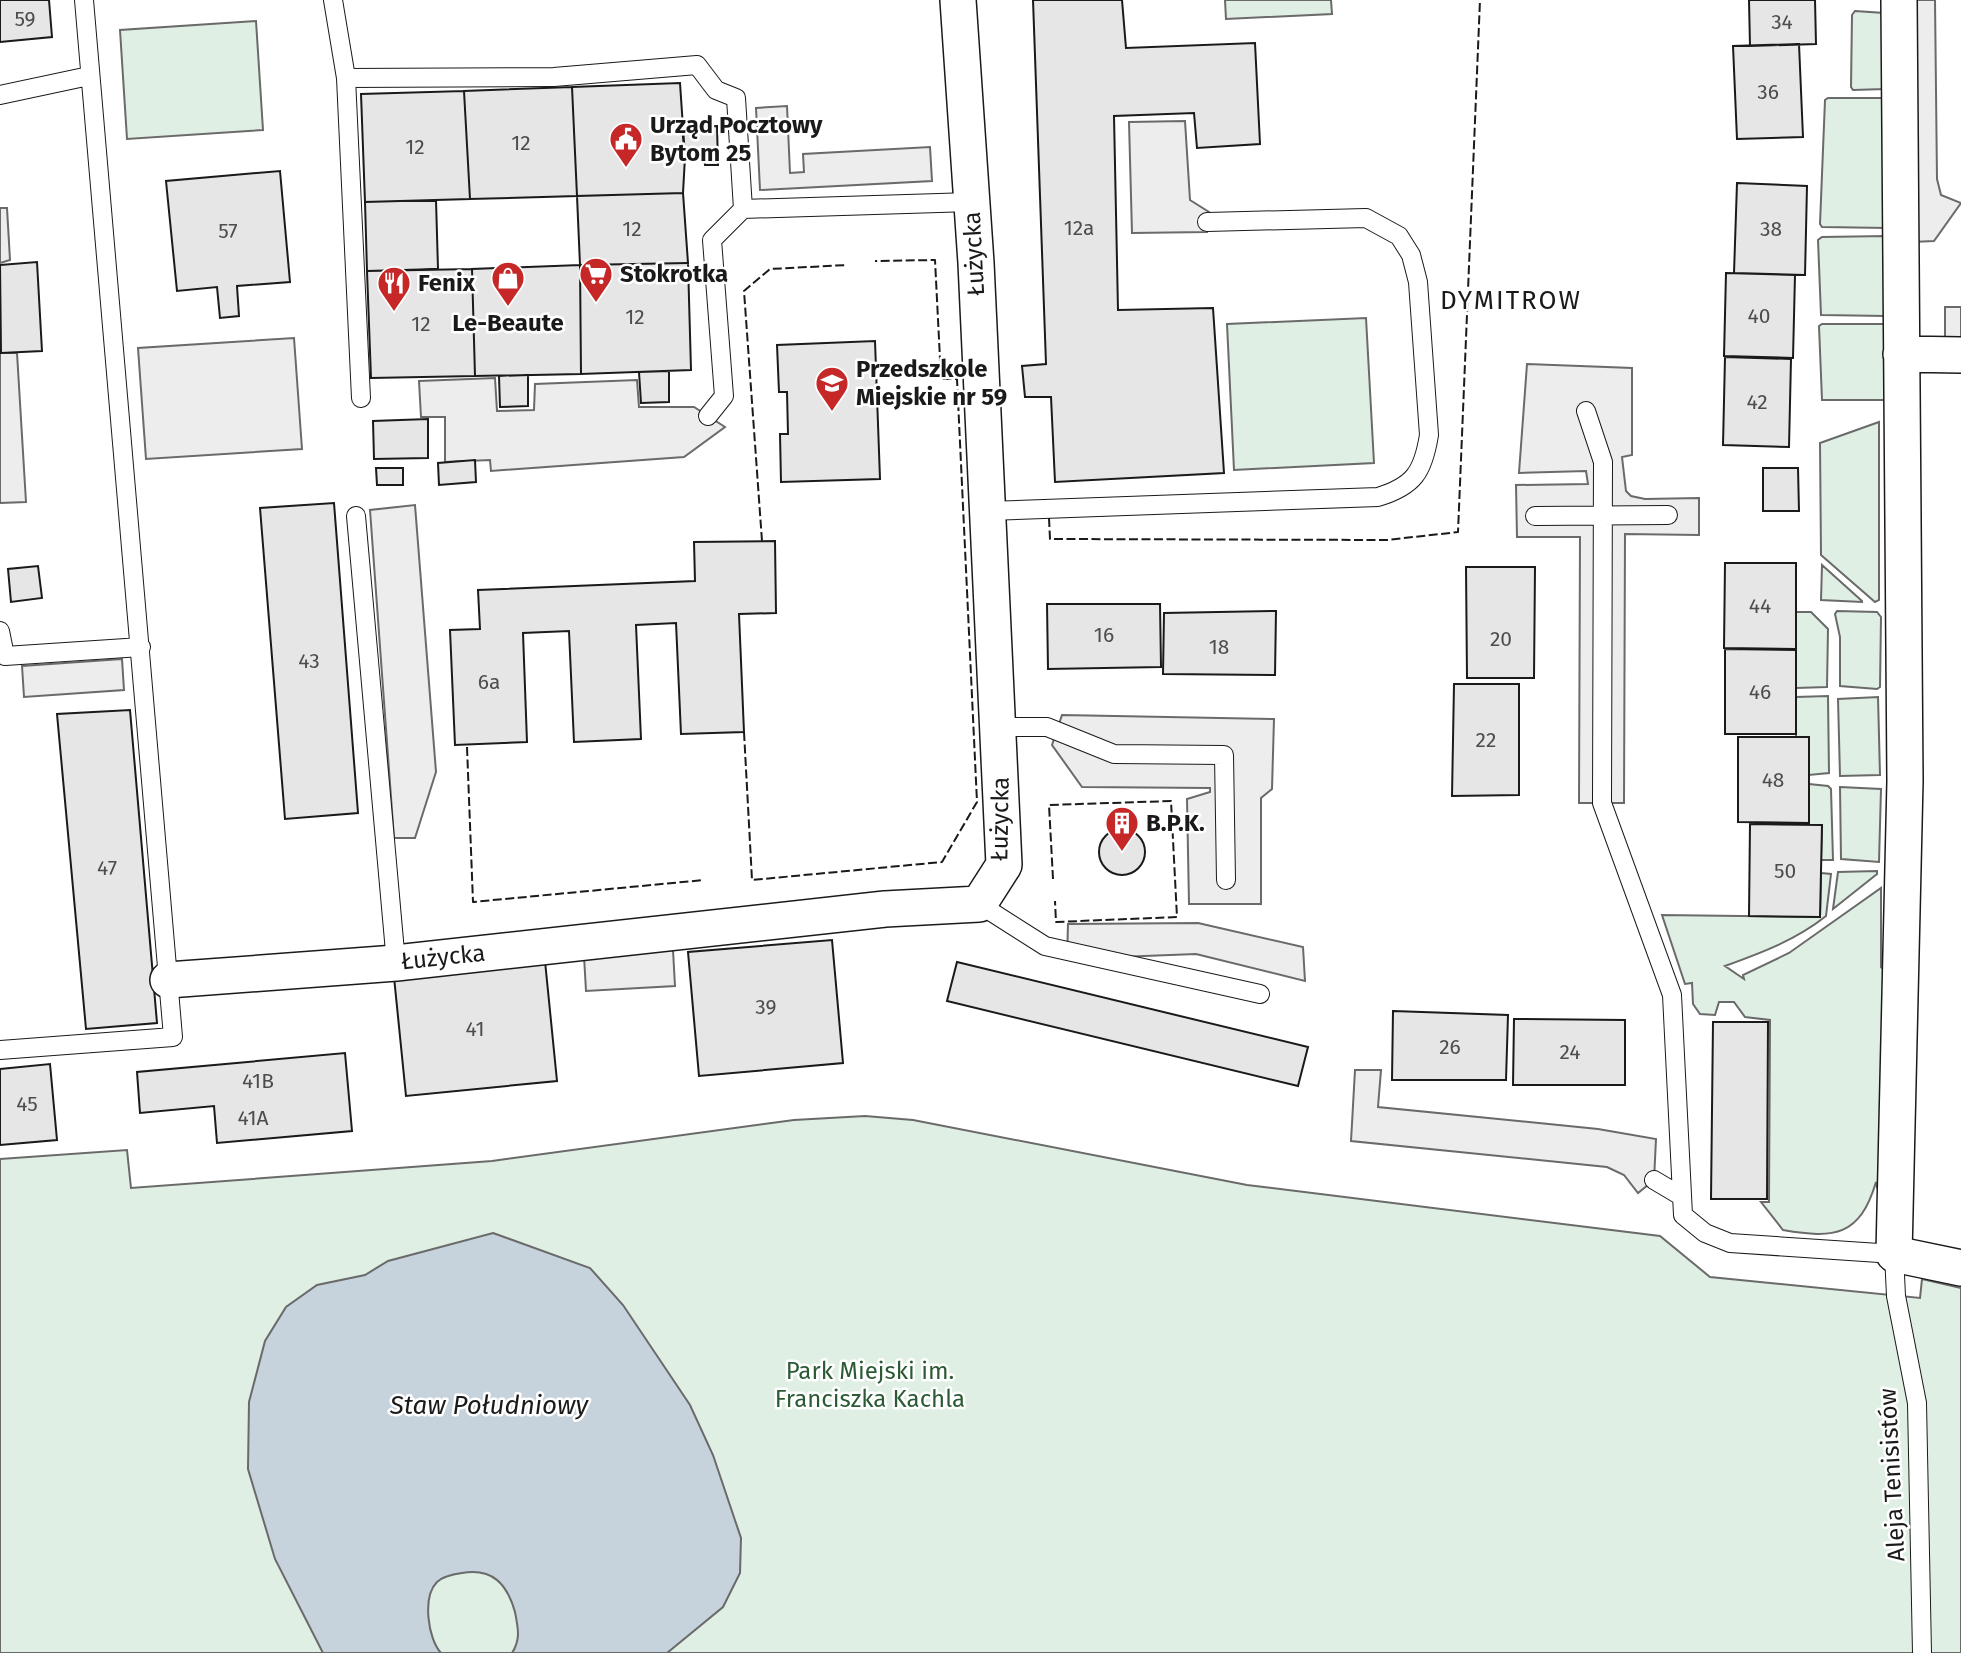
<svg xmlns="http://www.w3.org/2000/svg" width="1961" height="1653" viewBox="0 0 1961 1653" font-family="'Fira Sans',sans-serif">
  <rect width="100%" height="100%" fill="#fff"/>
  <path fill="#e0efe3" stroke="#6a6a6a" stroke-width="2" d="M1225,0H1331L1332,14L1226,19Z
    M1855,11L1884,13L1885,89L1853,90L1851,87L1852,15Z
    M256,21L263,130L127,139L120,30Z
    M1828,98H1886L1888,228L1822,227L1820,224L1825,100Z
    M1886,236V316L1821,315L1818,240L1822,237Z
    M1366,318L1374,463L1234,470L1227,324Z
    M1822,324H1886L1885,400H1822L1819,326Z
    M1879,422V600L1875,602L1821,555L1820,443Z
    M1822,565L1862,601V602L1821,600Z
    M1837,611L1877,612L1881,617L1880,687L1877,689L1840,686V637L1835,614Z
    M1796,612H1811L1828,629L1827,687L1796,688Z
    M1828,696L1829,773L1809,775V737H1796V697Z
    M1878,697L1880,775L1840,776L1838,699Z
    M1809,784L1828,786L1831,789L1833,860H1821L1822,826L1809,825Z
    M1840,787L1881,789L1879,862L1841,859Z
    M1877,871V874L1833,909L1838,872Z
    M1821,873L1831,874L1826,916C1796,940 1761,953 1725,966L1744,979L1743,975L1789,953L1881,888V967L1888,974L1884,1180L1877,1187L1876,1182C1860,1236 1835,1239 1783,1230L1761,1202H1769L1770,1020L1745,1017L1734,1002H1719L1715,1015L1700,1014L1693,1004L1692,983L1685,984L1662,915L1820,917Z
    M865,1116L913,1120L1247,1185L1660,1236L1710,1277L1920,1298L1922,1279L1961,1288V1653H0V1159L127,1150L131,1188L492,1161L794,1120Z"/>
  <path fill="#ededed" stroke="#6a6a6a" stroke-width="2" d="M1911,0H1935L1937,179L1941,195L1961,203L1934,241L1912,242Z
    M787,106L790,173L804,172L803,154L930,147L932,181L760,190L756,108Z
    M1185,121L1190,200L1209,212L1207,232L1132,233L1129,122Z
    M0,208H7L10,260L0,263Z
    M1945,307H1961V338H1945Z
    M0,335L1,353H17L26,502L0,503Z
    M294,338L302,449L146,459L138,348Z
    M1527,364L1632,368V455L1622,457L1626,491L1631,496L1645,499L1699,498V535L1625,534L1624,803H1579L1580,537H1517L1516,485L1588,484L1586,471L1519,473Z
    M495,378L497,411L534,410L535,384L637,380L639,407H694L725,427L684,457L491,471L490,460L445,462V417H421L419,381Z
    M415,505L436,772L415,838H394L370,510Z
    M122,659L124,690L24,697L22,666Z
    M1062,715L1274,719L1272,789L1261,798V904H1189L1187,799L1210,792V788L1082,787L1052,745Z
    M1198,923L1303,947L1305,981L1196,954L1067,959L1068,924Z
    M673,950L675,986L586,991L584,956Z
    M1355,1070H1381L1378,1107L1598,1129L1656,1139L1654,1180L1638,1193L1624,1175L1607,1167L1351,1141Z"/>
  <path fill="#c6d2dc" stroke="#6a6a6a" stroke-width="2" d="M493,1233L590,1268L623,1305L690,1405L713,1455L741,1538L740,1573L723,1607L667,1653H512C521,1639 518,1628 515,1612C507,1584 493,1568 462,1573C455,1574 443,1576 437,1582C422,1597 428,1639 441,1653H323L275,1559L248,1469L249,1402L265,1341L286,1307L317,1285L365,1275L388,1261Z"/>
  <path fill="#e6e6e6" stroke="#1a1a1a" stroke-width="2" d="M0,0H49L52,37L0,42Z
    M1033,0H1122L1126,48L1255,43L1260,144L1197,148L1194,113L1114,116L1118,310L1213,308L1224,473L1055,482L1051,397H1025L1022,366L1046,364Z
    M1749,0H1815L1816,44L1750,46Z
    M1799,44L1803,137L1737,139L1733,46Z
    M680,83L685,157L683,193L577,196L572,87Z
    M572,87L577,196L470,199L464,91Z
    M464,91L470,199L365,202L361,94Z
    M717,126L718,165H705L704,157H685L682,127Z
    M280,171L290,282L237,286L239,316L220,318L217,287L177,291L166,181Z
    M1737,183L1807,186L1805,275L1734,273Z
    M683,193L688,263L580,265L577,196Z
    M436,200L438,269L367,271L365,202Z
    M37,262L42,351L1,353L0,265Z
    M688,263L691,370L581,374L580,265Z
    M580,265L581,374L475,376L472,269Z
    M472,269L475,376L371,378L367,271Z
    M1726,273L1795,275L1793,358L1724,356Z
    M875,341L880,479L781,482L780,434H788L787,392H779L777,345Z
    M1725,357L1791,359L1789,447L1723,445Z
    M669,371V402L641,403L639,372Z
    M528,375V406L500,407L499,376Z
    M428,419V458L374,459L373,421Z
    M475,460L476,482L439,485L438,463Z
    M376,468H403V485H377Z
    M1763,468H1798L1799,511H1763Z
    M334,503L358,813L285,819L260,508Z
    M775,541L776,613L739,614L744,732L681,734L676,623L636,625L641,739L574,742L569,631L523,633L527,742L455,745L450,630L480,629L478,590L695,581L694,542Z
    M1725,563H1796V649L1724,648Z
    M38,566L42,598L11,602L8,569Z
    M1466,567H1535L1534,678H1467Z
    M1047,604H1160L1161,667L1048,669Z
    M1276,611L1275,675L1163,674L1164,613Z
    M1725,649L1796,650V734H1725Z
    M1454,684H1519V795L1452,796Z
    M130,710L157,1023L86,1029L57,714Z
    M1738,737H1809V823L1738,822Z
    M1750,824L1822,825L1820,917L1749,916Z
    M1099 852a23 23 0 1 1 46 0a23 23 0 1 1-46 0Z
    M832,940L843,1063L699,1076L688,952Z
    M545,961L557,1081L406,1096L394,977Z
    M957,962L1308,1047L1298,1086L947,1001Z
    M1393,1011L1508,1015L1506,1080H1392Z
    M1514,1019L1625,1020V1085H1513Z
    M1713,1022H1768L1767,1199H1711Z
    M345,1053L352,1131L217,1143L214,1106L140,1113L137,1072Z
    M50,1064L57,1140L0,1145V1069Z"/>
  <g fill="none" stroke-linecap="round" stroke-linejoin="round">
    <defs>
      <path id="lane" d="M333,0L346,78L361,398
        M346,78L554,77L697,65L716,90L736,98L743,209L971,202
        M0,95L89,76
        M1586,411L1603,462L1602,803L1672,995L1683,1215L1705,1233L1730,1243L1894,1254L1896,1296L1917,1403L1922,1653
        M708,416L724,396L712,240L743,209
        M987,511L1378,497C1414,486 1423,472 1429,435L1418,282L1411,255L1399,236L1366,218L1207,222
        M356,516L396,963
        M1535,516L1668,515
        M0,631L5,656L141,647
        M999,727H1047L1114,754L1224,755L1226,880
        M979,904L1045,946L1260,994
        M0,1050L173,1037L84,0
        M1654,1180L1681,1196"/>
      <path id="street" d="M1899,0L1905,781L1894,1254L1961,1268
        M1901,354L1961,355
        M168,980L396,963L885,909L979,904L1004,865L976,263L958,0"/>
    </defs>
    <use href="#lane" stroke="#1a1a1a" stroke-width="20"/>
    <use href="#street" stroke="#1a1a1a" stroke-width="38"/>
    <use href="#lane" stroke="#fff" stroke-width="18"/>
    <use href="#street" stroke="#fff" stroke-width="35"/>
    <path stroke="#1a1a1a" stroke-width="2" stroke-dasharray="9 3.5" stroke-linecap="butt" d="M1049,518L1050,539L1387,540L1458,532L1480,0
      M762,541L744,291L770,269L847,265
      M744,732L752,880L942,862L977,802L957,379H941L935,260L875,261
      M467,747L473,902L704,880
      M1053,879L1049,805L1171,801L1177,917L1056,922L1055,901"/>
  </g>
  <defs>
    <symbol id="civic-pin" viewBox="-11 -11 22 30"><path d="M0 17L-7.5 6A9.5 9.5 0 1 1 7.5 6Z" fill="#c62828" stroke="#fff"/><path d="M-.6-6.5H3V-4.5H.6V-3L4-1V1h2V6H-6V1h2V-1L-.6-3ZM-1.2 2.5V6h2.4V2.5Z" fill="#fff"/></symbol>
    <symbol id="supermarket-pin" viewBox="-11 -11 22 30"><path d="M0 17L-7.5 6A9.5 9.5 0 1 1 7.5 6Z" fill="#c62828" stroke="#fff"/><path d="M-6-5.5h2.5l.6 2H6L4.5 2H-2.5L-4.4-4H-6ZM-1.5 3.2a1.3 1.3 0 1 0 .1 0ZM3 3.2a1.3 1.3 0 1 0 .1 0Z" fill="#fff"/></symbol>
    <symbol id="shop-pin" viewBox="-11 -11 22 30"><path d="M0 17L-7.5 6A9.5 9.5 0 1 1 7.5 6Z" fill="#c62828" stroke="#fff"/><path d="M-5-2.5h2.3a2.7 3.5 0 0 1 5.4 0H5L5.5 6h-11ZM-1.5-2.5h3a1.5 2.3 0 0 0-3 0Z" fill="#fff"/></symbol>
    <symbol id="restaurant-pin" viewBox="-11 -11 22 30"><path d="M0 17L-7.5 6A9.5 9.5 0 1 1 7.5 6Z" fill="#c62828" stroke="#fff"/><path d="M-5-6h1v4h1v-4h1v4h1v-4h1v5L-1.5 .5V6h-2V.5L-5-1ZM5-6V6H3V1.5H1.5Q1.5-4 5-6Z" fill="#fff"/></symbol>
    <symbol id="school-pin" viewBox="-11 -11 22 30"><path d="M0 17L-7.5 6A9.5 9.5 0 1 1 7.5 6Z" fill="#c62828" stroke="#fff"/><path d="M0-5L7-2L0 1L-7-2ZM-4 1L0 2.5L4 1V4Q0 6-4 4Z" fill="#fff"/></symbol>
    <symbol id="building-pin" viewBox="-11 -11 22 30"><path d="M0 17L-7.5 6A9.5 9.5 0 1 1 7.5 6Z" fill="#c62828" stroke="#fff"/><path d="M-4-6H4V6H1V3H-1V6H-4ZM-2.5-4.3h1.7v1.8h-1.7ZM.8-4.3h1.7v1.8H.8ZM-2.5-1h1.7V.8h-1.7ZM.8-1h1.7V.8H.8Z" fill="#fff"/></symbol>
  </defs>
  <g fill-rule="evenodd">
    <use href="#civic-pin" x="607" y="120" width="38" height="52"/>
    <use href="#supermarket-pin" x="577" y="255" width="38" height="52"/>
    <use href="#shop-pin" x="489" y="259" width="38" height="52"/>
    <use href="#restaurant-pin" x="375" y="264" width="38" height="52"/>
    <use href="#school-pin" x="813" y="364" width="38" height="52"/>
    <use href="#building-pin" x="1103" y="804" width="38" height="52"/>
  </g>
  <g text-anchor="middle" stroke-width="5" stroke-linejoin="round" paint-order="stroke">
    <g font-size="21" fill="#4d4d4d">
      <text x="25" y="26">59</text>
      <text x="1782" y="29">34</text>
      <text x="1768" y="99">36</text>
      <text x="521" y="150">12</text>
      <text x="415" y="154">12</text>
      <text x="1079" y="235">12a</text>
      <text x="632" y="236">12</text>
      <text x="1771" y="236">38</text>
      <text x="228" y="238">57</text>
      <text x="1759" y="323">40</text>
      <text x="635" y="324">12</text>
      <text x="421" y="331">12</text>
      <text x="1757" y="409">42</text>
      <text x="1760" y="613">44</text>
      <text x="1104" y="642">16</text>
      <text x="1501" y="646">20</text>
      <text x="1219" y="654">18</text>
      <text x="309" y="668">43</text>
      <text x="489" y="689">6a</text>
      <text x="1760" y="699">46</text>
      <text x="1486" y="747">22</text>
      <text x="1773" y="787">48</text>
      <text x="107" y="875">47</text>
      <text x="1785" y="878">50</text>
      <text x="766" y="1014">39</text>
      <text x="475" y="1036">41</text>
      <text x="1450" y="1054">26</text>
      <text x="1570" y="1059">24</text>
      <text x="258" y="1088">41B</text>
      <text x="27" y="1111">45</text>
      <text x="253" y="1125">41A</text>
    </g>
    <g font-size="24" font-weight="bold" fill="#1a1a1a" stroke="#fff" text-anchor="start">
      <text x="650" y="133">Urząd Pocztowy<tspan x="650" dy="28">Bytom 25</tspan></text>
      <text x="620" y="282">Stokrotka</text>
      <text x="418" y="291">Fenix</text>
      <text x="508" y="331" text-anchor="middle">Le-Beaute</text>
      <text x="856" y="377">Przedszkole<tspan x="856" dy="28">Miejskie nr 59</tspan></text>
      <text x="1146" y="831">B.P.K.</text>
    </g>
    <g font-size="24" fill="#1a1a1a" stroke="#fff">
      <text transform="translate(974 254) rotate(-93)" y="8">Łużycka</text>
      <text transform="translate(1000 819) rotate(-89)" y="8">Łużycka</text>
      <text transform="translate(443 957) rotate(-6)" y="8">Łużycka</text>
      <text transform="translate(1892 1475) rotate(-93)" y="8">Aleja Tenisistów</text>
    </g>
    <g font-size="24" fill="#2b5a34" stroke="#fff">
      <text x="870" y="1379">Park Miejski im.<tspan x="870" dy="28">Franciszka Kachla</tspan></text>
    </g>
    <g font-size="26" letter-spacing="2" fill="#1a1a1a" stroke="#fff">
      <text x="1511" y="309">DYMITROW</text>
    </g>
    <g font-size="26" font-style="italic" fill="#1a1a1a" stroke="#fff">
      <text x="489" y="1414">Staw Południowy</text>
    </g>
  </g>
</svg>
